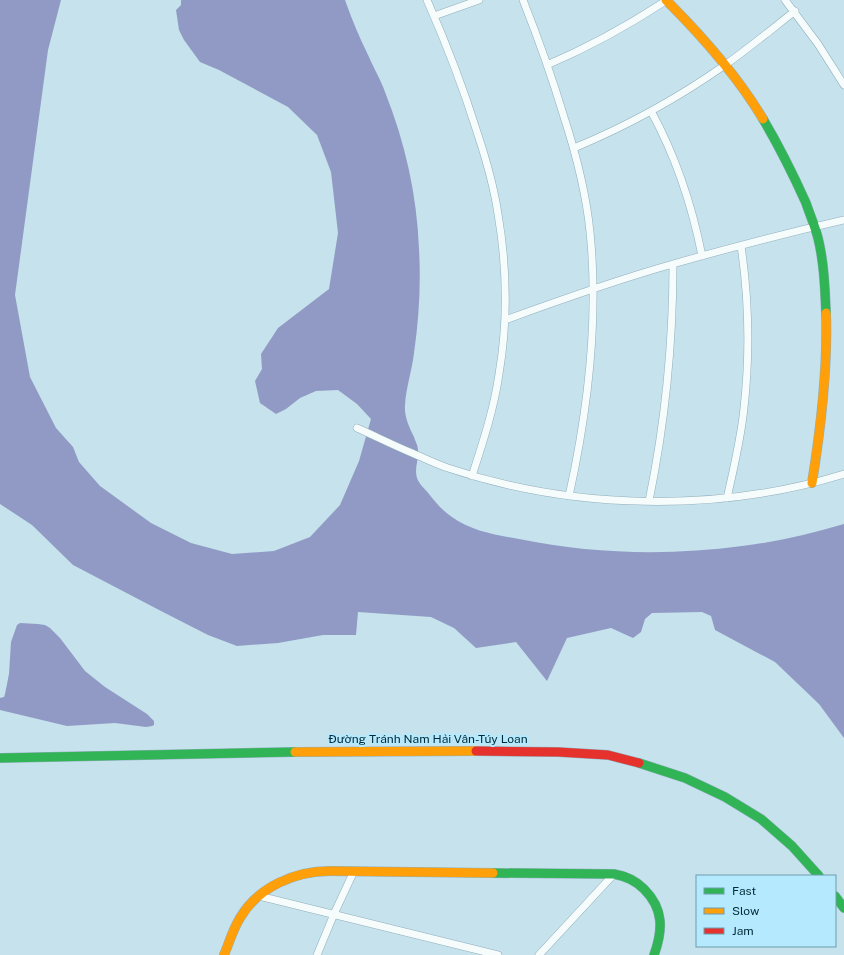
<svg xmlns="http://www.w3.org/2000/svg" width="844" height="955" viewBox="0 0 844 955" font-family="'Public Sans',sans-serif">
  <rect width="100%" height="100%" fill="#c5e2ed"/>
  <path fill="#919ac4" d="M0,0H61L48,50L15,295L30,377L56,428L73,447L79,462L100,486L151,523L191,543L232,554L274,551L310,537L340,505L359,461L371,419L357,404L338,390L316,391L300,398L286,409L276,414L260,403L255,381L262,369L261,354L278,328L329,289L338,233L331,172L317,135L288,107L219,70L200,62L184,40L179,30L176,10L181,5V0H345C352,20 360,39 369,57C374,69 381,80 385,92C405,142 417,195 419,249C421,284 419,319 414,353C412,370 406,388 405,405C404,416 409,427 414,437C415,441 418,445 418,450C419,459 414,469 417,478C419,484 425,489 429,494C435,502 443,511 452,517C471,531 496,535 519,539C592,554 668,556 742,546C776,542 810,534 844,524V738L819,704L775,662L715,630L711,616L702,612L652,613L645,619L641,632L633,638L611,628L567,638L547,681L516,642L476,648L454,628L431,617L358,612L356,635H323L278,643L237,646L208,635L161,611L73,565L32,525L0,504Z
    M20,623L38,624L45,625L50,628L60,638L85,671L105,687L147,714L154,721V725L152,726L146,727L115,723L67,726L0,710V698L4,697L5,694L9,674L11,642L17,625Z"/>
  <g fill="none" stroke-linecap="round" stroke-linejoin="round">
    <defs>
      <path id="street" d="M427,0C446,43 463,87 477,132C486,159 494,187 498,214C507,267 508,321 499,374C494,409 483,442 472,476
        M523,0C538,38 552,77 564,117C576,154 586,192 590,232C599,320 588,410 569,496
        M785,0L818,44L844,85
        M434,16L479,0
        M547,65C589,47 629,25 667,0
        M651,111C676,157 692,205 702,256
        M574,148C627,126 678,98 725,65C749,48 772,29 795,11
        M505,320C560,300 616,280 673,264C729,248 787,233 844,220
        M357,428C375,436 393,445 412,453C424,458 436,464 448,468C573,510 718,513 844,474
        M727,498C734,468 741,438 744,408C750,354 749,300 741,246
        M649,501C665,423 673,344 673,264
        M259,896L498,955
        M317,955L334,914L354,871
        M539,955L614,874"/>
      <path id="fast" d="M763,119C779,146 793,174 806,203C810,215 815,226 818,238C824,262 825,289 826,313
        M0,758L295,752
        M639,763L685,778L725,797L761,819L792,846L819,876
        M493,873L614,874C626,876 635,880 644,889C664,909 663,930 654,955
        M835,896L844,908"/>
      <path id="slow" d="M666,0C702,36 737,75 763,119
        M812,483C821,427 828,370 826,313
        M295,752L476,751
        M224,955C229,943 233,929 240,918C258,887 295,871 330,871L493,873"/>
      <path id="jam" d="M476,751L558,752L608,755L639,763"/>
    </defs>
    <use href="#street" stroke="#90afba" stroke-width="8"/>
    <use href="#fast" stroke="#90afba" stroke-width="10"/>
    <use href="#slow" stroke="#90afba" stroke-width="10"/>
    <use href="#jam" stroke="#90afba" stroke-width="10"/>
    <use href="#street" stroke="#f6fbfc" stroke-width="7"/>
    <use href="#fast" stroke="#30b455" stroke-width="9"/>
    <use href="#slow" stroke="#ff9f0a" stroke-width="9"/>
    <use href="#jam" stroke="#e5322d" stroke-width="9"/>
  </g>
  <g text-anchor="middle" stroke-width="4" stroke-linejoin="round" paint-order="stroke">
    <g font-size="12" fill="#002a37" stroke="#b5e9fd">
      <text x="428" y="743">Đường Tránh Nam Hải Vân-Túy Loan</text>
    </g>
  </g>
  <rect x="696" y="875" width="140" height="72" fill="#b5e9fd" stroke="#6d9dae"/>
  <rect x="704" y="888" width="20" height="6" fill="#30b455" stroke="#6d9dae"/>
  <text x="732" y="895" font-size="12" fill="#002a37">Fast</text>
  <rect x="704" y="908" width="20" height="6" fill="#ff9f0a" stroke="#6d9dae"/>
  <text x="732" y="915" font-size="12" fill="#002a37">Slow</text>
  <rect x="704" y="928" width="20" height="6" fill="#e5322d" stroke="#6d9dae"/>
  <text x="732" y="935" font-size="12" fill="#002a37">Jam</text>
</svg>
